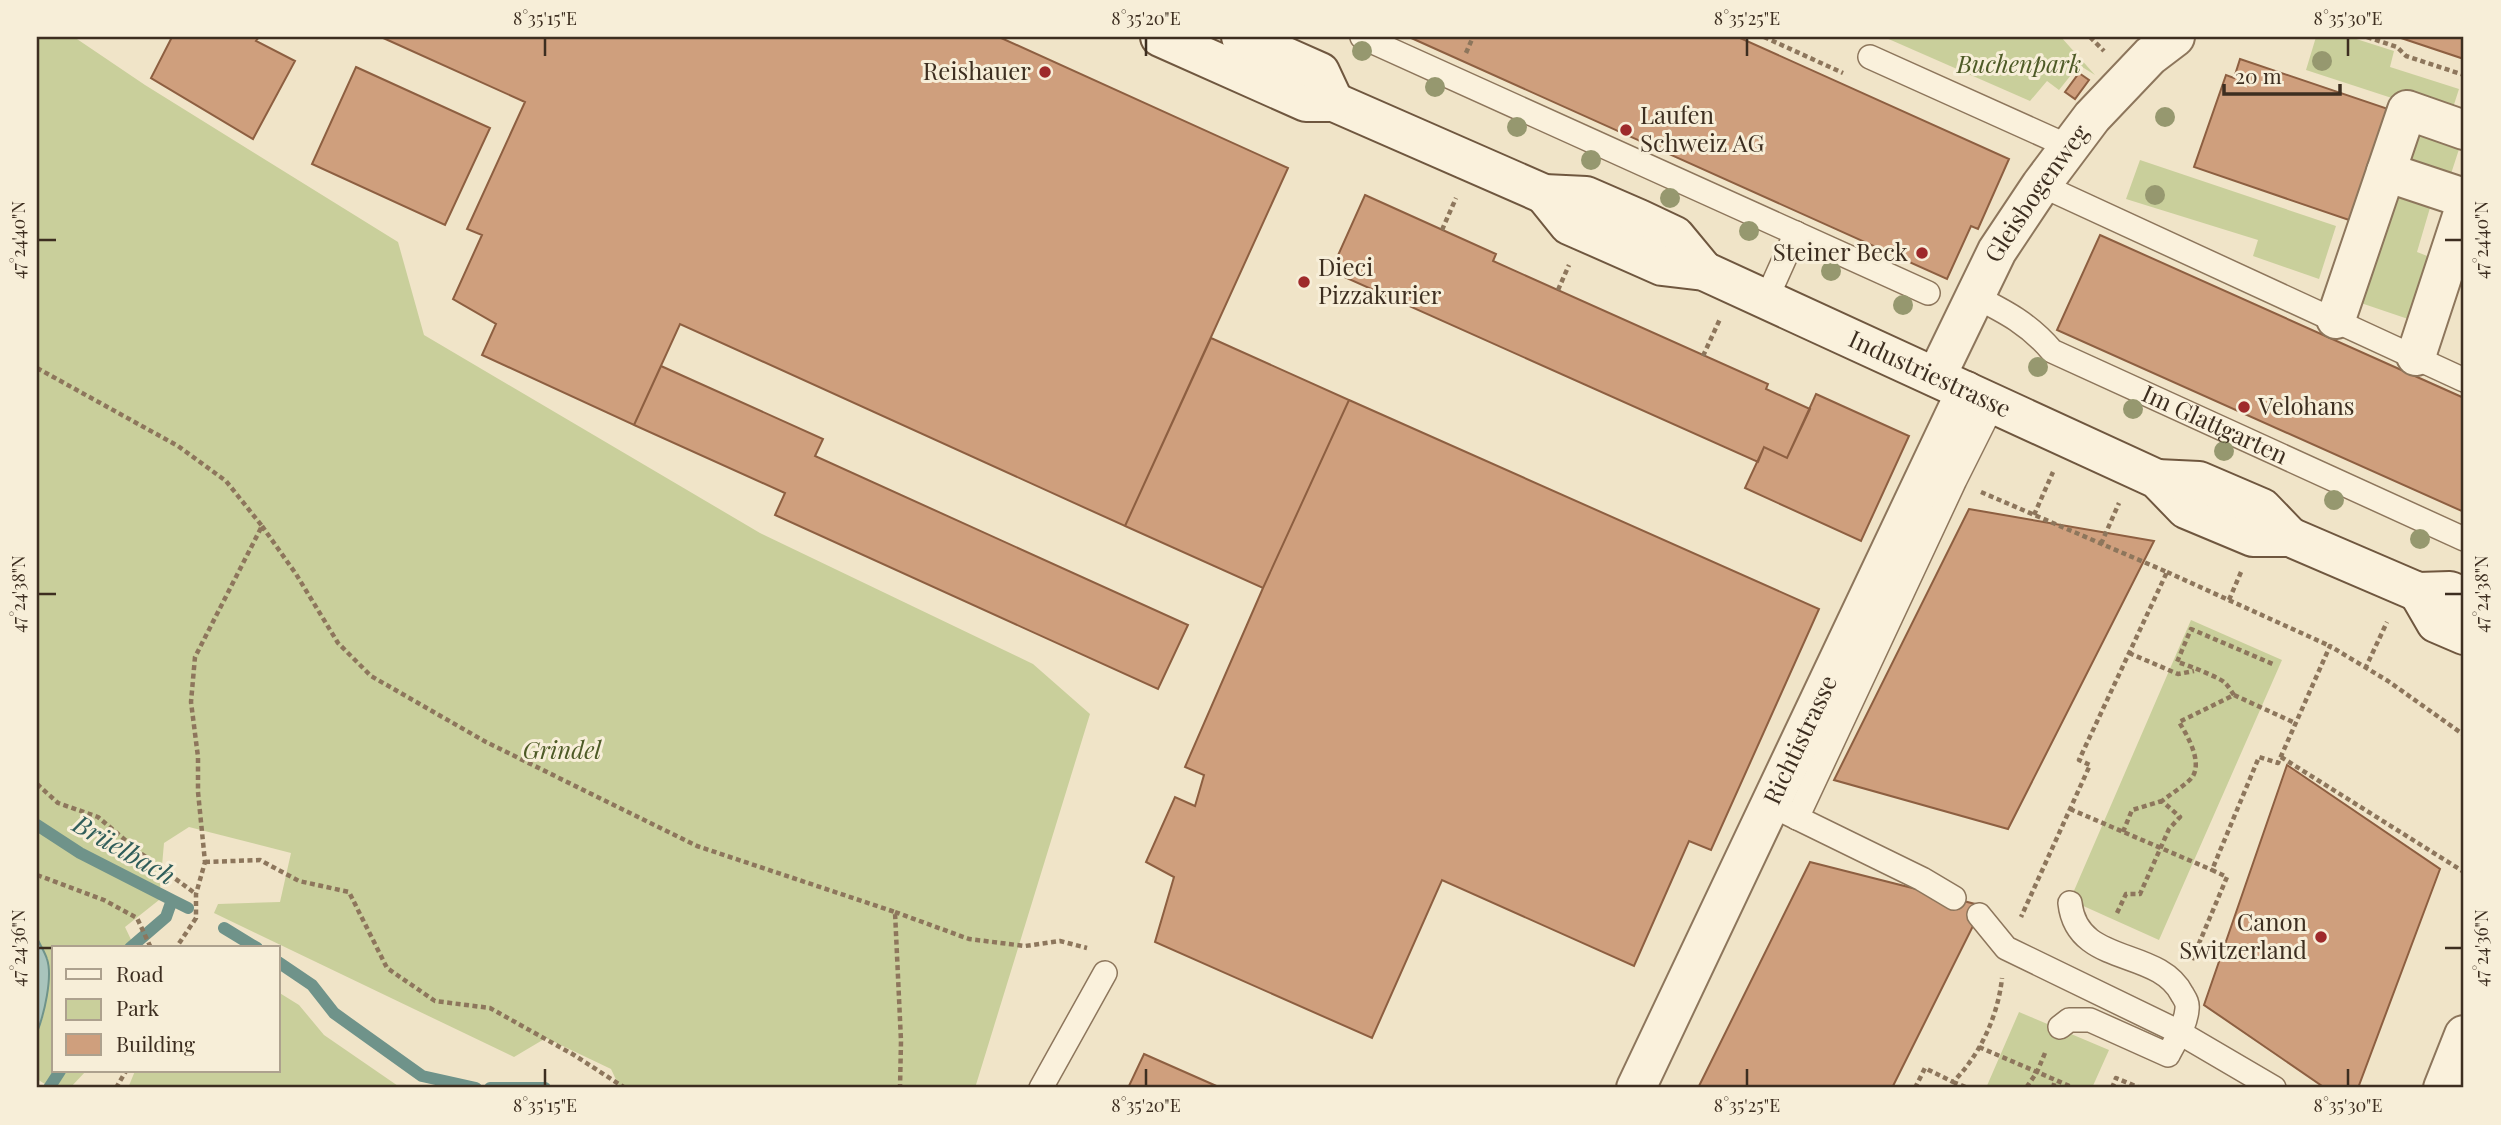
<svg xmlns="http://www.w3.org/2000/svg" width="2501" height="1125" viewBox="0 0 2501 1125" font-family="'Playfair Display',serif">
  <rect width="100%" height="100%" fill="#f0e4c8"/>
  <path fill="#c9cf9b" d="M37,37H74L145,85L398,242L424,335L760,533L1033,664L1090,714L975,1088H620L611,1069L546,1038L514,1057L214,913L218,904L280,902L291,853L189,827L164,843L159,900L125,927L135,948H54V1071H86L70,1088H51L37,1079V1032L43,1017L48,978V960L37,938Z
    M1884,37H2061L2095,75L2079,65L2059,90L2047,81L2030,101Z
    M2316,37H2350L2394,51L2390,67L2459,89L2450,117L2306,70Z
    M2414,121L2463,137L2447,186L2397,170Z
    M2140,160L2336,226L2319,279L2253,256L2258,240L2126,199Z
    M2392,188L2432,201L2417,252L2435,259L2414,321L2355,301Z
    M2191,620L2282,660L2159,940L2070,900Z
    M278,992L299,1005L324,1035L401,1088H128L135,1071H278Z
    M2019,1012L2109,1050L2092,1088H1986Z"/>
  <path fill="#a9c4bc" stroke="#6f938a" stroke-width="2" d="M37,938C40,945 45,952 47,959C53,977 44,1015 37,1032Z"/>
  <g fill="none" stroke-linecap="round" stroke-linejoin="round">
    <path stroke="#6f938a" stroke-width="12" d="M37,825L80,853L172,900L166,917L130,948
      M172,900L188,908
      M224,928L257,948
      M278,962L312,985L334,1013L422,1076L476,1088
      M49,1088L60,1071
      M490,1088H545"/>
  </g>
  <path fill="#cf9f7d" stroke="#8d5f41" stroke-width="2" d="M172,37H259L256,41L295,61L253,139L151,78Z
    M381,37H999L1288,168L1125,526L680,324L634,425L482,355L496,324L453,299L482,235L467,229L525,102Z
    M1409,37H1738L2009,159L1978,229L1971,226L1947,279Z
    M2398,37H2464V59Z
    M2240,59L2397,112L2352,221L2194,167L2226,75L2234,78Z
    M356,67L490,128L445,225L312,164Z
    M2079,73L2089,80L2075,99L2065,92Z
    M1365,195L1496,254L1493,261L1768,384L1766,389L1810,409L1787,458L1764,447L1758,462L1331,271Z
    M2100,235L2464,398V512L2057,330Z
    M1211,338L1349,400L1263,588L1125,526Z
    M661,366L823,439L815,456L1188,625L1158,689L775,515L785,493L634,425Z
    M1816,394L1909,436L1861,541L1745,488L1764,447L1787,458Z
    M1349,400L1819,609L1711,850L1689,841L1634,966L1442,880L1372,1038L1155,942L1174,877L1146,862L1175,797L1195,806L1204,775L1185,767L1263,588Z
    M1969,509L2154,541L2008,829L1834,780Z
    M2287,765L2440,869L2358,1088H2325L2204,1005Z
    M1810,862L1983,906L1892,1088H1698Z
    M1144,1054L1221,1088H1128Z"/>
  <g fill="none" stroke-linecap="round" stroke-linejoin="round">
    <defs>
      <g id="lane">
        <path d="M1362,37L1928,293"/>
        <path d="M1870,57L2070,147"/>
        <path d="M2041,185L2464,380"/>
        <path id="s1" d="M1974,296C2006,312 2029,324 2052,351L2464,539"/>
        <path d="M1766,300L1796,233"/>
        <path d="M1785,812L1922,879L1954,898"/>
        <path d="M1797,818L1955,480L1993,404"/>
        <path d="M1979,915L2006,948L2175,1030L2274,1088"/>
        <path d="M2060,1027L2069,1020H2090L2168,1055C2175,1041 2186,1025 2187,1009C2188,1003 2185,999 2182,994C2158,947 2077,967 2070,903"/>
        <path d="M1041,1088L1105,973"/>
      </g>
      <g id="street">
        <path d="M2386,172L2464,198"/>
        <path d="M2336,319L2407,110L2464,130"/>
        <path d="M2416,356L2464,210"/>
        <path id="s2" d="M1936,377L1997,251L2041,185L2092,117L2150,56L2175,37"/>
        <path id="s3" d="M1636,1088L1966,391"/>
        <path d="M2443,1088L2464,1035"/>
      </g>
      <g id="secondary">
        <path d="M1160,37L1306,102H1334L1544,194L1586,196L1639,219L1675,236L1704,271"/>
        <path d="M1241,37L1320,72L1334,102"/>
        <path id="s4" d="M1544,194L1569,225L1662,266L1704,271L2157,479L2186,509L2253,537H2290L2418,592L2450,591L2464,597"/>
        <path d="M2157,479L2199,481L2262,508L2290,537"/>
        <path d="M2418,592L2436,623L2464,635"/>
      </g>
    </defs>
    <use href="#lane" stroke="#8d765c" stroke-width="26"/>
    <use href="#street" stroke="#8d765c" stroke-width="42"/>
    <use href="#secondary" stroke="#6f573f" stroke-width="42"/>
    <path stroke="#8d765c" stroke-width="4.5" stroke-dasharray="5 3.5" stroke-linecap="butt" d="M1764,37L1843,73
      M2090,37L2104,51
      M2367,37L2397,47L2406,56L2464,75
      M1466,53L1473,37
      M1442,230L1456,198
      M1558,290L1569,265
      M1703,356L1720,319
      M37,368L178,446L226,481L262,526L195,657L191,702L198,757V792L205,862L196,894V918L176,948
      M1981,492L2167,572L2079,760L2090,765L2021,917
      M2034,515L2053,472
      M262,526L296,574L338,643L371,676L486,742L697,846L895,912L901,1041L900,1088
      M2101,544L2119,503
      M2167,572L2330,646
      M2229,600L2241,572
      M2129,653L2178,674L2194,671
      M2365,669L2387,622
      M2234,695L2295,723
      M2281,757L2464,872
      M37,784L58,803L98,817L139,852L196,894
      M2070,809L2212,870
      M2123,832L2132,810L2162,801
      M205,862L260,860L299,881L349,892L387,968L435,1001L490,1008L574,1055L625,1088
      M37,875L104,900L137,918L151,948
      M895,912L969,939L1025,946L1060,941L1087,948
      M2117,913L2126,894H2140L2169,829L2180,817L2162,801C2169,795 2189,783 2193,776C2202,760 2187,735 2179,722L2234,695C2231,691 2228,685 2224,682C2218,677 2183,663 2177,662L2191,629L2275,665
      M2192,960L2227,877L2212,870L2259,757L2278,763L2330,646L2388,681L2464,735
      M1979,1047L2037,1072L2026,1088
      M2045,1053L2037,1072L2074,1088
      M1953,1082L1968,1088
      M116,1088L126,1071
      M1915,1088L1925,1068L1953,1082C1980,1055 1998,1016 2002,978
      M2001,1088H2005
      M2053,1088L2055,1080
      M2112,1088L2116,1078L2140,1088"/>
    <use href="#lane" stroke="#faf1dc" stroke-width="23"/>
    <use href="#street" stroke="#faf1dc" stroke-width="38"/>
    <use href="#secondary" stroke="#faf1dc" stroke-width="38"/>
  </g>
  <g fill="#96986f">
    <circle cx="1362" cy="51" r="10"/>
    <circle cx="2322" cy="61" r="10"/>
    <circle cx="1435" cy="87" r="10"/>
    <circle cx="2165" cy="117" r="10"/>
    <circle cx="1517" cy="127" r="10"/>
    <circle cx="1591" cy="160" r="10"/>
    <circle cx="2155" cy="195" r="10"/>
    <circle cx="1670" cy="198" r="10"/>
    <circle cx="1749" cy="231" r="10"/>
    <circle cx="1831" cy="271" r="10"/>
    <circle cx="1903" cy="305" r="10"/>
    <circle cx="2038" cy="367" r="10"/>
    <circle cx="2133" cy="409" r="10"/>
    <circle cx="2224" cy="451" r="10"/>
    <circle cx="2334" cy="500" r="10"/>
    <circle cx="2420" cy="539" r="10"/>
  </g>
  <path fill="none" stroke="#3d2e20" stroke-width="2.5" d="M545,38V56M1146,38V56M1747,38V56M2348,38V56M38,240H56M2445,240H2462M38,594H56M2445,594H2462M38,948H56M2445,948H2462M545,1069V1086M1146,1069V1086M1747,1069V1086M2348,1069V1086"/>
  <g fill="#9e2a2b" stroke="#f7eed8" stroke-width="2.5">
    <circle cx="1045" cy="72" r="7"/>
    <circle cx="1626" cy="130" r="7"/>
    <circle cx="1922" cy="253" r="7"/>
    <circle cx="1304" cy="282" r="7"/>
    <circle cx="2244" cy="407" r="7"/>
    <circle cx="2321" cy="937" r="7"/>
  </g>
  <g text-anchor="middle" stroke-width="6" stroke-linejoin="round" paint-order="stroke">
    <g font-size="24" font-style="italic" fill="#4d5a26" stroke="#f7eed8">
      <text x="2019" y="73">Buchenpark</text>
      <text x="562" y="759">Grindel</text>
    </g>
    <g font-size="24" fill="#3d2e20" stroke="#f7eed8" text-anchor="end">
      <text x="1031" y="80">Reishauer</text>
      <text x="1640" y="124" text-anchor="start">Laufen<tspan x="1640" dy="28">Schweiz AG</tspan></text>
      <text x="1908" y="261">Steiner Beck</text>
      <text x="1318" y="276" text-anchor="start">Dieci<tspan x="1318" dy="28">Pizzakurier</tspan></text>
      <text x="2258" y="415" text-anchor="start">Velohans</text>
      <text x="2307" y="931">Canon<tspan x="2307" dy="28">Switzerland</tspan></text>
    </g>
    <g font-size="24" fill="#3d2e20" stroke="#f7eed8">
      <text dy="8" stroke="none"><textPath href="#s2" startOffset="210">Gleisbogenweg</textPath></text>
      <text dy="8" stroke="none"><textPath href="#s4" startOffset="432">Industriestrasse</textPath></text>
      <text dy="8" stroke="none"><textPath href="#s1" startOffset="275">Im Glattgarten</textPath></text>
      <text dy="8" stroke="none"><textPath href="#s3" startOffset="385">Richtistrasse</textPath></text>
    </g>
    <g font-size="26" font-style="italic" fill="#2f5d5a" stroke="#f7eed8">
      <text transform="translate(124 850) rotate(30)" y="9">Brüelbach</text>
    </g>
  </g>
  <rect width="2501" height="1125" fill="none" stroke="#f7eed8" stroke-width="77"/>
  <rect x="52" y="946" width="228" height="126" fill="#f7eed8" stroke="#ada18e" stroke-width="2"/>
  <rect x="66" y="969" width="35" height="10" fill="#faf1dc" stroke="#ada18e" stroke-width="2"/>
  <text x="116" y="982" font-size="21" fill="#3d2e20">Road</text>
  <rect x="66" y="999" width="35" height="21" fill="#c9cf9b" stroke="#ada18e" stroke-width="2"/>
  <text x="116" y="1016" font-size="21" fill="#3d2e20">Park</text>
  <rect x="66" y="1034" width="35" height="21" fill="#cf9f7d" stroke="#ada18e" stroke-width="2"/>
  <text x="116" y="1052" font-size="21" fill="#3d2e20">Building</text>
  <path d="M2224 84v10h116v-10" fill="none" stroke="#3d2e20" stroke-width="3.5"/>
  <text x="2235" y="84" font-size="21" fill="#3d2e20" stroke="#f7eed8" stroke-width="5" paint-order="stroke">20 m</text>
  <rect x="38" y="38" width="2424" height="1048" fill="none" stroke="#3d2e20" stroke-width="2.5"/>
  <g font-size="18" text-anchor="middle" fill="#3d2e20">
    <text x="545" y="25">8°35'15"E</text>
    <text x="1146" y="25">8°35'20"E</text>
    <text x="1747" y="25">8°35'25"E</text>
    <text x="2348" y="25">8°35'30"E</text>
    <text transform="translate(19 240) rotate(-90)" y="6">47°24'40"N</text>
    <text transform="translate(2482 240) rotate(-90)" y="6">47°24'40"N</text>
    <text transform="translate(19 594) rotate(-90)" y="6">47°24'38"N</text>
    <text transform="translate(2482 594) rotate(-90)" y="6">47°24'38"N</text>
    <text transform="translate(19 948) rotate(-90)" y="6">47°24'36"N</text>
    <text transform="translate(2482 948) rotate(-90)" y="6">47°24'36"N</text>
    <text x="545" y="1112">8°35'15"E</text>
    <text x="1146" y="1112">8°35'20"E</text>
    <text x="1747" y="1112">8°35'25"E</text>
    <text x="2348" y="1112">8°35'30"E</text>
  </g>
</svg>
